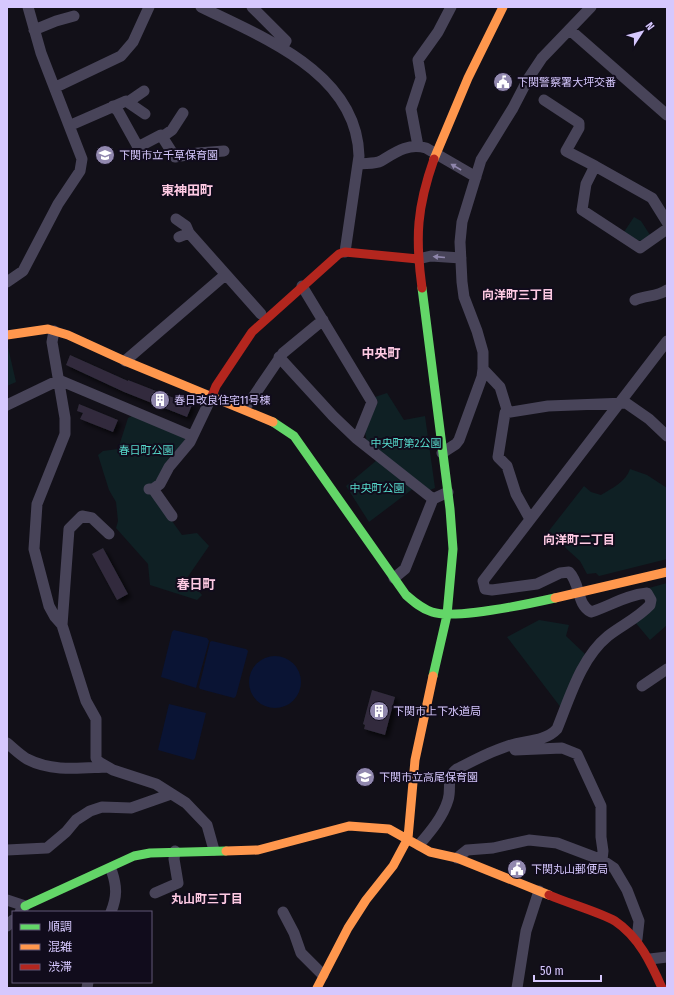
<svg xmlns="http://www.w3.org/2000/svg" width="674" height="995" viewBox="0 0 674 995" font-family="'Fira Sans Condensed','Noto Sans JP',sans-serif">
  <defs>
    <filter id="shadow"><feDropShadow dx="3.5" dy="3.5" stdDeviation="2" flood-color="#0009"/></filter>
  </defs>
  <rect width="100%" height="100%" fill="#121018"/>
  <path fill="#0f2024" d="M634,217L641,221L650,235L643,241L636,240L624,232Z
    M7,343L16,382L7,386Z
    M387,393L404,420L425,416L435,488L430,490L367,442L365,432L378,401L375,397Z
    M134,415L186,438L152,493L182,535L197,533L209,546L187,578L202,595L197,600L150,585L148,564L116,528L118,521L116,502L109,490L98,455L103,451L118,449L128,418Z
    M377,460L414,488L369,522L346,486Z
    M630,469L647,475L667,488V559L599,576L596,573L587,574L580,561L548,532L584,486L591,492L601,495C612,488 626,482 630,469Z
    M667,583V625L650,640L635,622L654,605L649,588Z
    M539,620L569,625L566,636L585,654L562,709L507,637Z"/>
  <path fill="#0a1434" d="M174,630L207,638L209,641L196,688L161,677L172,632Z
    M212,641L246,649L248,651L236,696L234,698L200,689L199,687L210,642Z
    M249 682a26 26 0 1 1 52 0a26 26 0 1 1-52 0Z
    M169,704L206,713L195,758L193,760L158,750Z"/>
  <path fill="#312c3c" filter="url(#shadow)" d="M70,355L128,381V380L192,405L187,417L124,392L66,365Z
    M79,404L118,420L113,432L80,419L83,413L77,411Z
    M103,548L128,594L117,600L92,554Z
    M372,690L395,697L385,735L364,729L365,725L363,724Z"/>
  <g fill="none" stroke-linecap="round" stroke-linejoin="round">
    <path stroke="#484459" stroke-width="11" d="M201,7C264,38 357,73 359,156L345,252
      M252,7L286,41L282,48
      M34,30L56,21L74,16
      M570,30L667,115
      M56,87L121,56L133,42L149,7
      M544,100L579,123V128L566,151L595,166
      M128,102L144,91
      M113,106L118,111L138,147L161,135L175,157L198,153L224,151
      M71,125L126,101L145,114
      M162,137L172,130L183,113
      M418,146L411,109L421,78L418,60L438,32L451,7
      M359,164C366,163 375,164 381,161C396,152 408,143 426,148L476,177
      M176,219L186,226L189,233
      M667,222L652,198L595,166L586,184L582,210L640,248L667,229
      M179,237L189,233L261,314
      M418,259L431,256L461,258
      M7,282L23,271L58,204L80,171L82,159L41,53L28,7
      M302,286L372,402L357,439
      M635,300C646,295 657,297 667,290
      M54,331L52,342L65,418V434L37,504L34,549L49,606L55,617L62,625
      M279,357L333,416L357,439L433,499
      M125,361L225,275
      M483,369L500,387L508,413
      M249,403L283,353L323,320
      M7,405L59,380L192,436
      M442,453L456,444L459,440L482,377L483,369V352L477,331L464,297L462,282L460,242L462,222L481,160L513,108L528,79L542,58L591,7
      M149,489H153L160,484L169,467L190,442L212,396
      M153,489L172,516
      M530,519L516,494L507,466L498,457L505,413L548,406L626,403L649,419L667,436
      M109,534L92,518L82,516L69,529L62,625L86,701L96,719V758L99,762L113,770L156,784L186,803L207,825L214,850
      M394,578L405,569L433,499L448,492
      M642,686L667,669
      M7,743C13,748 20,755 27,759C52,772 80,768 107,767
      M515,750L562,748L577,754L601,806V837L603,851L602,860
      M419,845C430,832 443,817 448,800C452,787 445,778 457,769C473,761 489,752 505,747C522,740 544,743 557,729C570,697 581,658 608,636C622,625 638,618 650,605L651,600L647,593C626,595 610,606 591,612C576,604 581,584 569,572L560,573L537,584L492,590L485,589L483,581L667,341
      M7,850L47,848L66,832L76,820L90,811L102,807L131,808L171,794
      M457,858L467,850L493,848L529,840L557,843L602,860L614,868L627,890L639,921L637,939
      M155,893L178,883L174,859L175,851
      M7,900L25,906L20,912
      M111,912C117,897 117,887 112,872
      M283,912L294,933L301,953L323,975
      M7,926L13,920
      M650,959L667,957
      M87,988L88,982
      M517,988L526,931L539,891"/>
    <path stroke="#63d668" stroke-width="9" d="M422,288L450,509L453,549L447,615L433,676
      M273,422L294,436L406,595C414,602 422,609 432,612C456,620 528,604 555,598
      M25,906L134,856L150,853L226,851"/>
    <path stroke="#ff974d" stroke-width="9" d="M434,159L468,78L503,7
      M7,335L48,329L68,335L125,361L273,422
      M555,598L667,572
      M226,851L258,850L349,826L389,829L430,852L457,858L549,895
      M317,988L348,928L366,900L393,866L408,838L415,760L433,676"/>
    <path stroke="#b3261e" stroke-width="9" d="M422,288C415,237 417,207 434,159
      M212,396L216,386L252,332L339,254L345,252L418,259
      M549,895C567,903 599,912 615,921C639,937 651,963 662,988"/>
  </g>
  <defs><path id="oneway-solid" d="M-6-.8H1V-3.2L6.5 0L1 3.2V.8H-6Z"/></defs>
  <g fill="#8f86ac">
    <use href="#oneway-solid" transform="translate(456 167) rotate(-150)"/>
    <use href="#oneway-solid" transform="translate(439 257) rotate(-175)"/>
  </g>
  <defs>
    <symbol id="civic-disc" viewBox="-11 -11 22 22"><circle r="9.5" fill="#9188ae" stroke="#110c1c"/><path d="M-.6-6.5H3V-4.5H.6V-3L4-1V1h2V6H-6V1h2V-1L-.6-3ZM-1.2 2.5V6h2.4V2.5Z" fill="#fff"/></symbol>
    <symbol id="school-disc" viewBox="-11 -11 22 22"><circle r="9.5" fill="#9188ae" stroke="#110c1c"/><path d="M0-5L7-2L0 1L-7-2ZM-4 1L0 2.5L4 1V4Q0 6-4 4Z" fill="#fff"/></symbol>
    <symbol id="building-disc" viewBox="-11 -11 22 22"><circle r="9.5" fill="#9188ae" stroke="#110c1c"/><path d="M-4-6H4V6H1V3H-1V6H-4ZM-2.5-4.3h1.7v1.8h-1.7ZM.8-4.3h1.7v1.8H.8ZM-2.5-1h1.7V.8h-1.7ZM.8-1h1.7V.8H.8Z" fill="#fff"/></symbol>
  </defs>
  <g fill-rule="evenodd">
    <use href="#civic-disc" x="492" y="71" width="22" height="22"/>
    <use href="#school-disc" x="94" y="144" width="22" height="22"/>
    <use href="#building-disc" x="149" y="389" width="22" height="22"/>
    <use href="#building-disc" x="368" y="700" width="22" height="22"/>
    <use href="#school-disc" x="354" y="766" width="22" height="22"/>
    <use href="#civic-disc" x="506" y="858" width="22" height="22"/>
  </g>
  <g text-anchor="middle" stroke-width="4" stroke-linejoin="round" paint-order="stroke">
    <g font-size="11" fill="#d6c8fe" stroke="#110c1c" text-anchor="start">
      <text x="517" y="86">下関警察署大坪交番</text>
      <text x="119" y="159">下関市立千草保育園</text>
      <text x="174" y="404">春日改良住宅11号棟</text>
      <text x="393" y="715">下関市上下水道局</text>
      <text x="379" y="781">下関市立高尾保育園</text>
      <text x="531" y="873">下関丸山郵便局</text>
    </g>
    <g font-size="11" fill="#57dbcd" stroke="#110c1c">
      <text x="406" y="447">中央町第2公園</text>
      <text x="146" y="454">春日町公園</text>
      <text x="377" y="492">中央町公園</text>
    </g>
    <g font-size="12" font-weight="bold" fill="#fecae3" stroke="#110c1c">
      <text x="518" y="299">向洋町三丁目</text>
      <text x="579" y="544">向洋町二丁目</text>
      <text x="207" y="903">丸山町三丁目</text>
    </g>
    <g font-size="13" font-weight="bold" fill="#fecae3" stroke="#110c1c">
      <text x="187" y="195">東神田町</text>
      <text x="381" y="358">中央町</text>
      <text x="196" y="589">春日町</text>
    </g>
  </g>
  <rect width="674" height="995" fill="none" stroke="#d6c8fe" stroke-width="16"/>
  <rect x="12" y="911" width="140" height="72" fill="#110c1c" stroke="#605776"/>
  <rect x="20" y="924" width="20" height="6" fill="#63d668" stroke="#605776"/>
  <text x="48" y="931" font-size="12" fill="#d6c8fe">順調</text>
  <rect x="20" y="944" width="20" height="6" fill="#ff974d" stroke="#605776"/>
  <text x="48" y="951" font-size="12" fill="#d6c8fe">混雑</text>
  <rect x="20" y="964" width="20" height="6" fill="#b3261e" stroke="#605776"/>
  <text x="48" y="971" font-size="12" fill="#d6c8fe">渋滞</text>
  <g transform="translate(642 32) rotate(54)" stroke="#110c1c" stroke-width="3" paint-order="stroke">
  <path d="M0-3L7 15L0 10L-7 15Z" fill="#d6c8fe"/>
  <text y="-6" font-size="11" font-weight="bold" text-anchor="middle" fill="#d6c8fe">N</text>
  </g>
  <path d="M534 975v6h67v-6" fill="none" stroke="#d6c8fe" stroke-width="2"/>
  <text x="540" y="975" font-size="12" fill="#d6c8fe" stroke="#110c1c" stroke-width="3" paint-order="stroke">50 m</text>
</svg>
